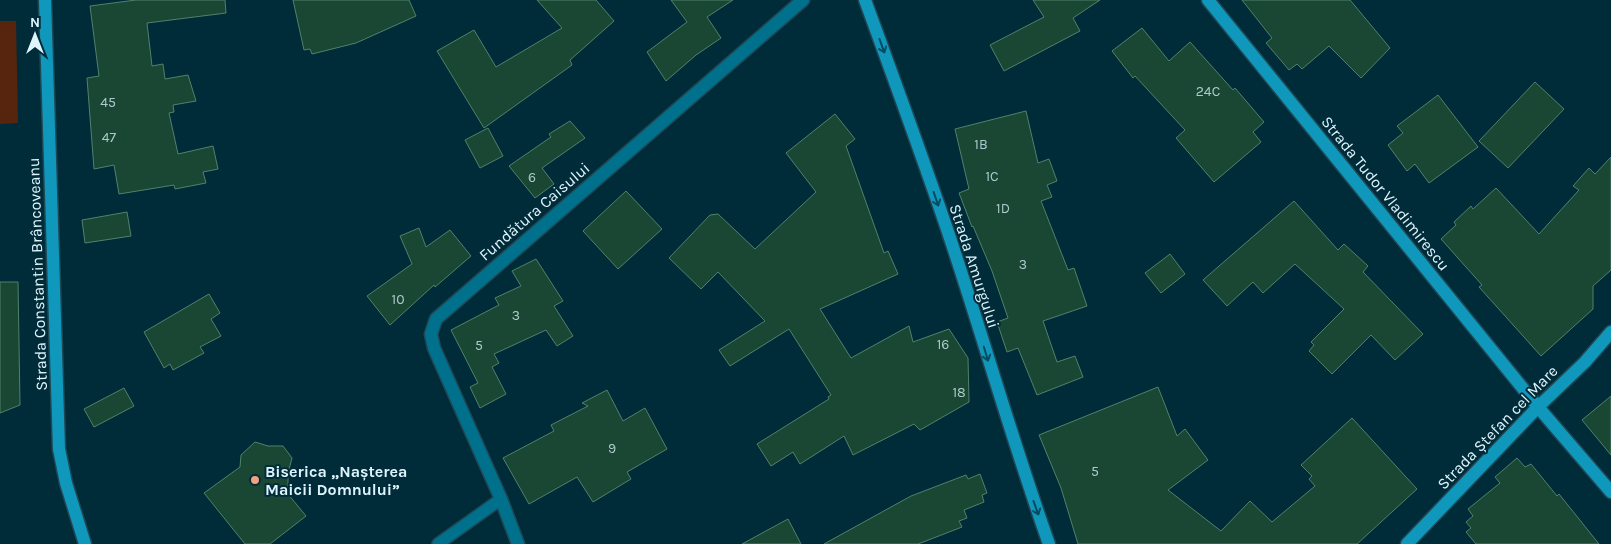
<svg xmlns="http://www.w3.org/2000/svg" width="1611" height="544" viewBox="0 0 1611 544" font-family="Karla,sans-serif">
  <rect width="100%" height="100%" fill="#002c3a"/>
  <path fill="#57250e" d="M0,21H16L18,123L0,124Z"/>
  <path fill="#194734" stroke="#50826b" d="M136,0H225L226,13L147,23L152,66L163,64L165,79L188,75L196,101L173,105L174,112L169,113L178,154L213,146L218,169L203,172L206,183L175,189L174,185L119,194L114,165L94,169L87,78L99,76L90,6Z
    M293,0H409L416,16L356,43L312,54L310,49L304,50Z
    M537,0H596L614,21L570,60L572,65L484,128L437,51L474,30L496,67L562,28Z
    M671,0H733L707,17L721,38L696,55L666,81L647,52L687,22Z
    M1033,0H1100L1073,18L1080,31L1004,71L990,45L1044,17Z
    M1242,0H1350L1390,48L1361,78L1329,46L1302,69L1297,64L1289,70L1266,43L1272,38Z
    M1142,28L1169,61L1190,42L1233,90L1235,88L1264,122L1253,132L1261,142L1214,182L1176,138L1185,130L1135,76L1133,78L1112,51Z
    M1535,82L1564,109L1508,168L1479,141Z
    M1438,95L1478,147L1429,183L1415,164L1407,171L1388,145L1403,133L1397,126Z
    M1026,111L1038,163L1049,159L1057,181L1047,185L1052,197L1041,201L1068,270L1074,268L1087,306L1043,321L1057,362L1075,356L1083,377L1037,395L1018,348L1007,352L997,322L1008,318L992,271L973,226L972,227L959,193L969,189L955,129Z
    M835,114L855,139L846,146L884,253L888,251L898,274L820,309L851,358L909,326L913,342L949,329L968,358L969,402L920,430L914,424L853,455L844,436L800,464L793,452L771,466L757,444L829,399L828,397L831,395L789,329L730,366L719,350L765,321L718,272L701,289L669,258L710,215L718,214L755,249L816,192L786,153Z
    M570,121L585,138L542,168L554,184L535,198L509,166L551,137L549,134Z
    M488,128L503,156L480,168L465,140Z
    M1611,157V270L1593,286V309L1541,356L1479,287L1482,285L1441,239L1456,225L1454,222L1471,206L1473,209L1496,188L1539,234L1579,190L1573,186L1589,168L1595,174Z
    M626,191L662,229L618,269L583,231Z
    M1294,201L1338,250L1344,244L1368,266L1363,272L1423,334L1395,360L1371,335L1332,374L1309,351L1314,345L1311,342L1344,309L1295,264L1263,293L1253,282L1227,306L1203,280Z
    M127,212L131,236L85,243L82,220Z
    M419,228L426,247L450,230L471,256L435,287L434,285L390,325L367,296L412,264L400,236Z
    M1170,254L1185,274L1161,293L1145,273Z
    M536,259L563,301L554,306L573,336L557,346L546,330L494,354L499,363L492,367L506,394L480,408L470,387L478,383L451,330L499,305L495,298L521,286L512,271Z
    M0,282H18L20,405L0,413Z
    M209,294L220,313L211,319L221,336L200,347L204,353L173,370L170,364L164,368L144,332Z
    M1158,387L1177,436L1185,429L1208,460L1168,490L1221,531L1250,501L1272,522L1315,486L1309,479L1312,476L1301,465L1352,418L1417,489L1357,544H1078L1061,488L1039,435Z
    M124,388L134,406L94,427L84,409Z
    M607,390L623,421L645,408L667,449L627,472L631,479L593,502L577,477L529,504L503,458L554,431L551,425L588,406L582,403Z
    M1611,396V455L1582,420Z
    M255,442L268,446H283L292,458L288,473V494L306,516L270,544H245L204,493L240,467L241,455Z
    M1517,458L1525,467L1531,464L1557,496L1559,494L1599,544H1476L1466,532L1471,528L1466,522L1473,516L1468,509L1500,483L1495,477Z
    M980,474L987,493L982,495L984,502L964,510L967,518L959,521L962,527L918,544H824L911,496L966,475L968,479Z
    M788,519L801,544H742Z"/>
  <g fill="none" stroke-linecap="round" stroke-linejoin="round">
    <defs>
      <path id="lane" d="M438,544L501,499"/>
      <path id="street" d="M518,544L501,499L434,348L431,334L436,319L803,0"/>
      <path id="secondary" d="M45,0L59,449L66,483L85,544
        M865,0C894,79 923,158 950,238C984,340 1013,443 1049,544
        M1208,0L1538,407L1611,492
        M1407,544L1538,407L1585,362L1611,332"/>
    </defs>
    <use href="#lane" stroke="#1f4855" stroke-width="14"/>
    <use href="#street" stroke="#1f4855" stroke-width="15"/>
    <use href="#secondary" stroke="#1f4855" stroke-width="15"/>
    <use href="#lane" stroke="#00718d" stroke-width="11"/>
    <use href="#street" stroke="#00718d" stroke-width="12"/>
    <use href="#secondary" stroke="#1098bc" stroke-width="12"/>
  </g>
  <defs><path id="oneway-shaft" d="M-6 0H5M1.5-3L5.5 0L1.5 3" fill="none" stroke-width="1.6" stroke-linecap="round" stroke-linejoin="round" transform="scale(1.25)"/></defs>
  <g stroke="#054c61">
    <use href="#oneway-shaft" transform="translate(882 46) rotate(70)"/>
    <use href="#oneway-shaft" transform="translate(936 199) rotate(71)"/>
    <use href="#oneway-shaft" transform="translate(986 354) rotate(73)"/>
    <use href="#oneway-shaft" transform="translate(1036 508) rotate(70)"/>
  </g>
  <circle fill="#f2a07f" stroke="#002c3a" stroke-width="2" cx="255" cy="480" r="5"/>
  <g text-anchor="middle" stroke-width="4" stroke-linejoin="round" paint-order="stroke">
    <g font-size="14" fill="#aecacc">
      <text x="1208" y="96">24C</text>
      <text x="108" y="107">45</text>
      <text x="109" y="142">47</text>
      <text x="981" y="149">1B</text>
      <text x="992" y="181">1C</text>
      <text x="532" y="182">6</text>
      <text x="1003" y="213">1D</text>
      <text x="1023" y="269">3</text>
      <text x="398" y="304">10</text>
      <text x="516" y="320">3</text>
      <text x="943" y="349">16</text>
      <text x="479" y="350">5</text>
      <text x="959" y="397">18</text>
      <text x="612" y="453">9</text>
      <text x="1095" y="476">5</text>
    </g>
    <g font-size="16" fill="#dff5fe" stroke="#002c3a">
      <text transform="translate(1386 193) rotate(51)" y="6">Strada Tudor Vladimirescu</text>
      <text transform="translate(534 211) rotate(-41)" y="6">Fundătura Caisului</text>
      <text transform="translate(975 266) rotate(72)" y="6">Strada Amurgului</text>
      <text transform="translate(37 274) rotate(-92)" y="6">Strada Constantin Brâncoveanu</text>
      <text transform="translate(1497 427) rotate(-46)" y="6">Strada Ștefan cel Mare</text>
    </g>
    <g font-size="16" font-weight="bold" fill="#dff5fe" stroke="#002c3a" text-anchor="start">
      <text x="265" y="477">Biserica „Nașterea<tspan x="265" dy="18">Maicii Domnului”</tspan></text>
    </g>
  </g>
  <g transform="translate(35 35)" stroke="#002c3a" stroke-width="4" paint-order="stroke">
  <path d="M0-4L9 19L0 12L-9 19Z" fill="#dff5fe"/>
  <text y="-8" font-size="14" font-weight="bold" text-anchor="middle" fill="#dff5fe">N</text>
  </g>
</svg>
